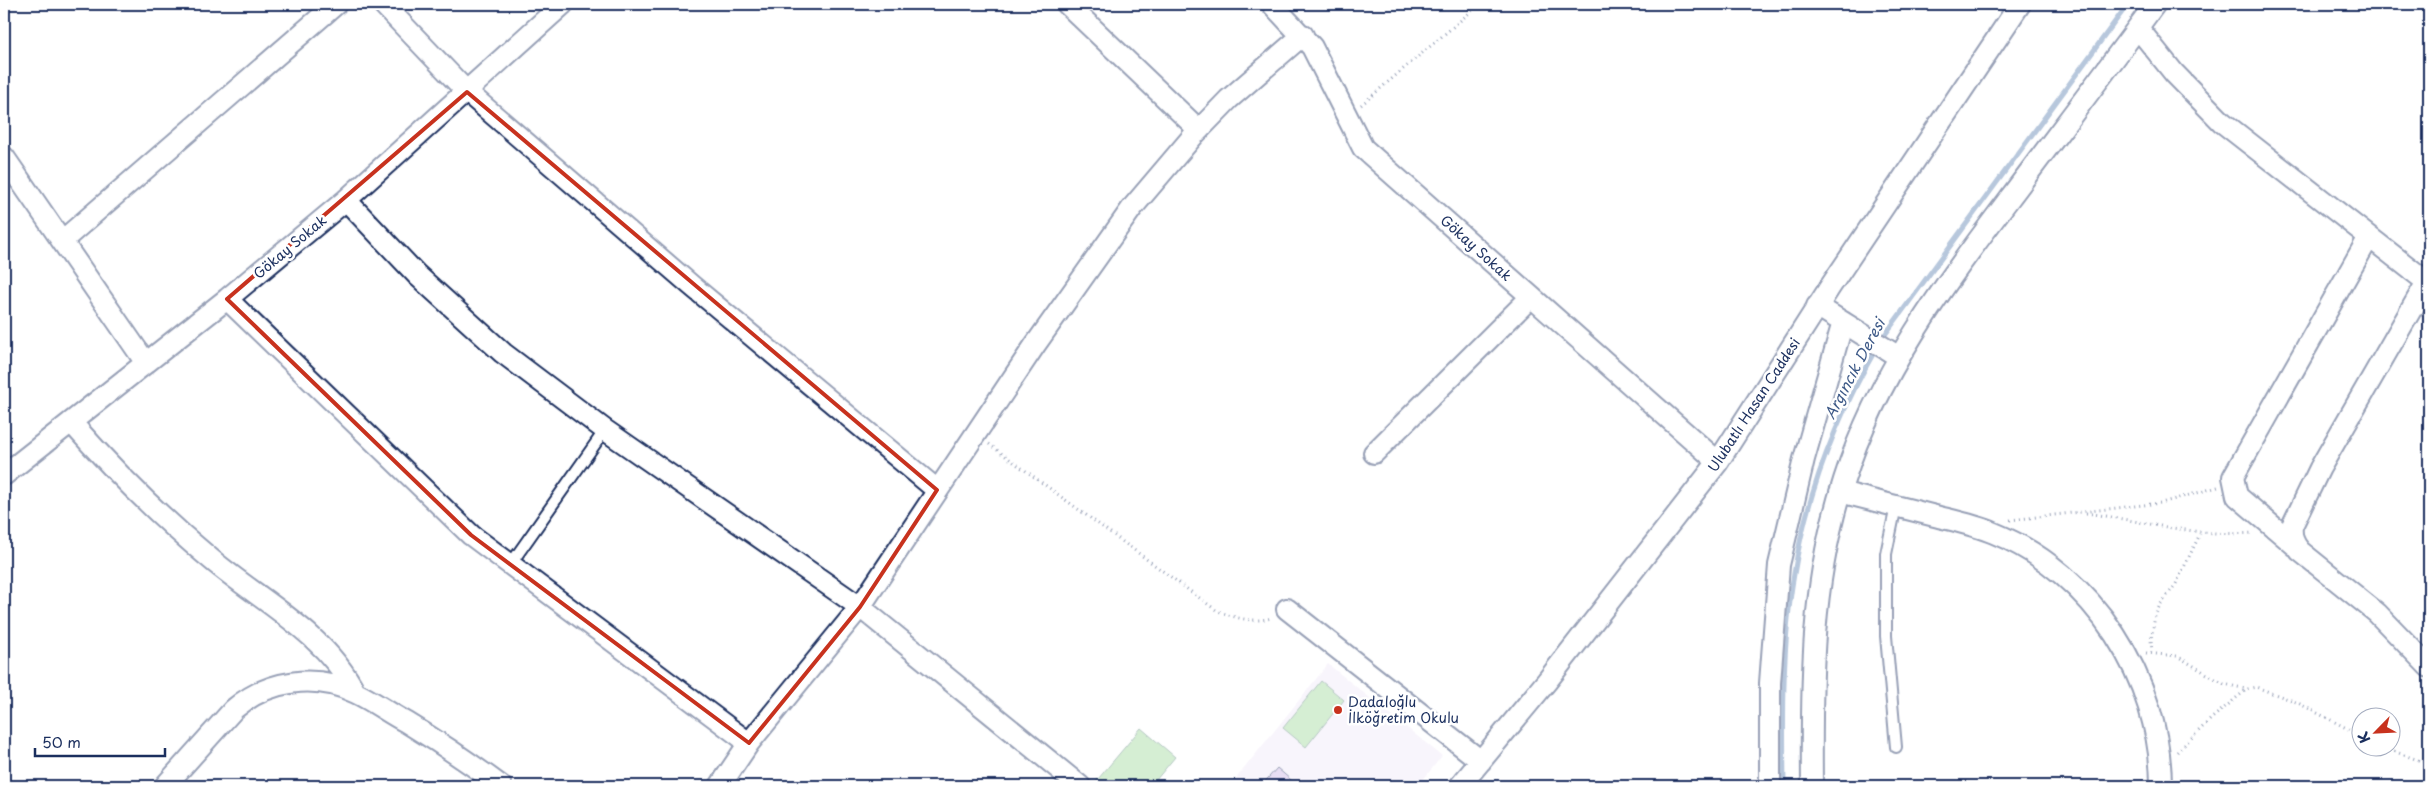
<svg xmlns="http://www.w3.org/2000/svg" width="2433" height="790" viewBox="0 0 2433 790" font-family="'Playpen Sans',sans-serif">
  <rect width="100%" height="100%" fill="#fff"/>
  <filter id="ink" filterUnits="userSpaceOnUse"><feTurbulence type="fractalNoise" baseFrequency=".02" numOctaves="2"/><feDisplacementMap in="SourceGraphic" scale="10" xChannelSelector="R" yChannelSelector="G"/><feConvolveMatrix kernelMatrix="1 2 1 2 8 2 1 2 1" color-interpolation-filters="sRGB"/></filter>
  <g filter="url(#ink)">
    <path fill="#f0e9f8" d="M1328,664L1442,756L1418,786H1230Z"/>
    <path fill="#a2d99d" stroke="#5e847e" d="M1321,681L1344,700L1306,747L1283,728Z
      M1141,728L1175,757L1151,786H1095L1093,785Z"/>
    <g fill="none" stroke-linecap="round" stroke-linejoin="round">
      <path stroke="#6184b2" stroke-width="5" d="M1881,340L2128,4
        M1784,786C1783,717 1782,642 1794,574C1807,493 1836,418 1877,347"/>
    </g>
    <path fill="#cdb6e6" stroke="#1b2f5e" d="M1277,768L1298,786H1261Z"/>
    <g fill="none" stroke-linecap="round" stroke-linejoin="round">
      <defs>
        <path id="service" d="M1896,506L1886,554V636L1896,747
          M510,565L605,430"/>
        <path id="minor" d="M383,4L467,92L692,286L937,490
          M1067,4L1199,130
          M1272,4L1312,47L1363,148L1718,462
          M2138,28L2174,73L2222,122L2427,282L2320,468L2292,526C2291,536 2293,543 2300,551L2377,613L2429,667
          M4,157L146,363
          M346,200L417,275L503,353L605,430L860,607L1080,786
          M62,241L336,4
          M227,299L471,535L749,743
          M1817,306L1899,357
          M71,422C115,472 161,518 212,560C262,602 325,633 355,692
          M1374,453L1531,297
          M4,475L227,299L346,200L563,4
          M1840,492C1872,500 1904,508 1935,516C1955,521 1975,525 1994,533C2093,573 2161,679 2161,786
          M2296,546L2237,496L2233,477L2369,237
          M1287,609L1481,761
          M165,786L234,709C268,680 315,673 356,693C373,701 389,713 406,722C439,742 470,763 501,786
          M720,786L749,743L860,607L1035,345L1132,208L1194,135L1229,99L1303,35
          M1460,786L1547,681L1718,462L1830,287L2020,4
          M1770,786V683L1779,565L1804,459L1843,322
          M1812,786C1811,681 1811,581 1844,480C1878,372 1945,284 2012,195C2060,131 2108,68 2155,4"/>
      </defs>
      <use href="#service" stroke="#1b2f5e" stroke-width="14"/>
      <use href="#minor" stroke="#1b2f5e" stroke-width="24"/>
      <path stroke="#1b2f5e" stroke-width="3" stroke-dasharray="1 4" stroke-linecap="butt" d="M1361,105L1480,4
        M989,444L1216,610C1234,618 1252,623 1272,618
        M2086,513C2144,521 2195,537 2253,533
        M2010,520L2161,503L2218,487
        M2152,652L2151,640L2155,616L2160,605L2176,584L2200,534
        M2146,653L2177,656L2224,684L2247,689L2256,687L2296,702L2360,735
        M2385,748L2429,764
        M2177,752L2212,718L2246,690"/>
      <use href="#service" stroke="#fff" stroke-width="10"/>
      <use href="#minor" stroke="#fff" stroke-width="20"/>
    </g>
  </g>
  <path d="M0 0H2433V790H0ZM467,92L937,490L860,607L749,743L471,535L227,299Z" fill="#fff" fill-opacity=".55" fill-rule="evenodd"/>
  <path fill="none" stroke="#c8321e" stroke-width="4" stroke-linejoin="round" d="M467,92L937,490L860,607L749,743L471,535L227,299Z"/>
  <circle fill="#c8321e" stroke="#fff" stroke-width="2" cx="1338" cy="710" r="5"/>
  <g text-anchor="middle" stroke-width="5" stroke-linejoin="round" paint-order="stroke">
    <g font-size="14" fill="#1b2f5e" stroke="#fff">
      <text transform="translate(290 247) rotate(-40)" y="5">Gökay Sokak</text>
      <text transform="translate(1476 248) rotate(42)" y="5">Gökay Sokak</text>
      <text transform="translate(1754 405) rotate(-57)" y="5">Ulubatlı Hasan Caddesi</text>
    </g>
    <g font-size="14" fill="#1b2f5e" stroke="#fff" text-anchor="start">
      <text x="1348" y="707">Dadaloğlu<tspan x="1348" dy="16">İlköğretim Okulu</tspan></text>
    </g>
    <g font-size="15" font-style="italic" fill="#3e5a88" stroke="#fff">
      <text transform="translate(1855 369) rotate(-62)" y="5">Argıncık Deresi</text>
    </g>
  </g>
  <rect width="2433" height="790" fill="none" stroke="#fff" stroke-width="20"/>
  <rect x="10" y="10" width="2413" height="770" fill="none" stroke="#1b2f5e" stroke-width="2" filter="url(#ink)"/>
  <g transform="translate(2376 732) rotate(246)"><circle r="24" fill="#ffffff" stroke="#a4acbf"/>
  <path d="M0-4L9 19L0 12L-9 19Z" fill="#c8321e"/>
  <text y="-8" font-size="14" font-weight="bold" text-anchor="middle" fill="#1b2f5e">K</text>
  </g>
  <path d="M35 748v8h130v-8" fill="none" stroke="#1b2f5e" stroke-width="2.5"/>
  <text x="42" y="748" font-size="15" fill="#1b2f5e" stroke="#ffffff" stroke-width="4" paint-order="stroke">50 m</text>
</svg>
